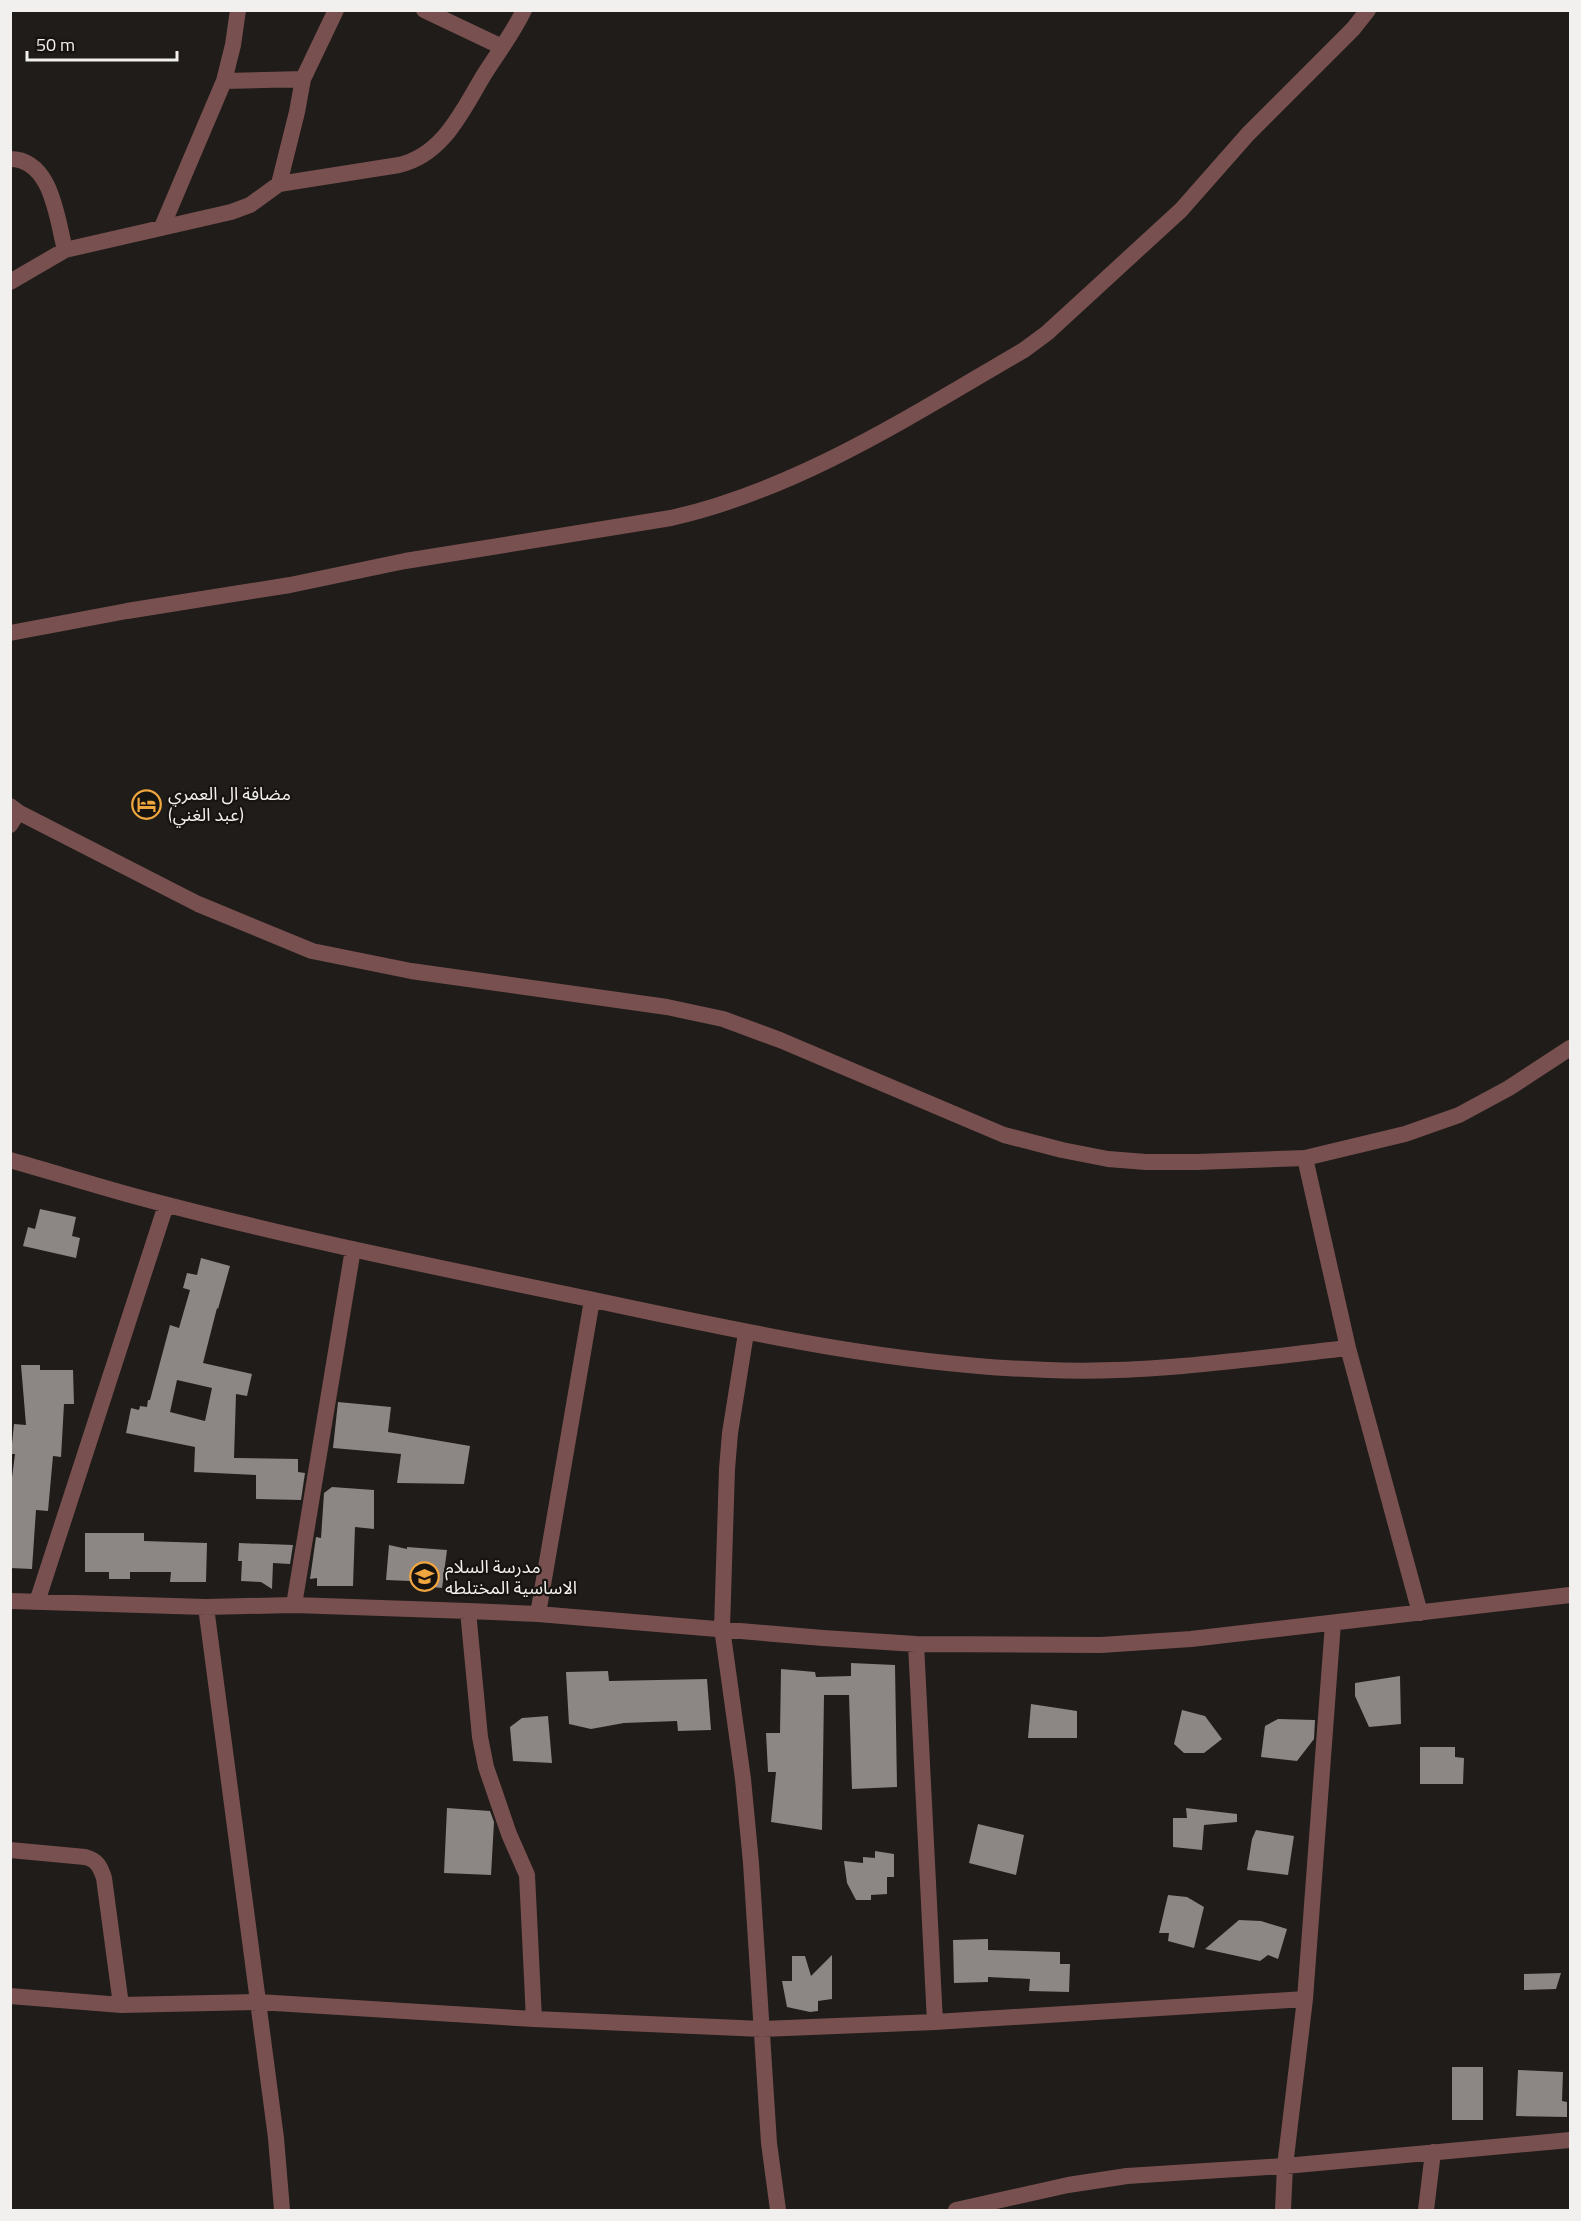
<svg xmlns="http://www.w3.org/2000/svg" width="1581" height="2221" viewBox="0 0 1581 2221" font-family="'Titillium Web','Noto Sans Arabic',sans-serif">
  <rect width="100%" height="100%" fill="#1f1c19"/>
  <path fill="#8c8685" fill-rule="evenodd" d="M40,1209L76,1217L72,1236L80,1238L76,1258L23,1246L28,1227L35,1229Z
    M201,1258L230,1266L218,1309L217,1308L203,1363L252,1374L247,1396L236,1394L234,1458L298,1459V1472L305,1473L301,1500L256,1499V1475L194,1472L195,1447L126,1433L131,1408L139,1410L140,1406L147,1407L148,1400H150L170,1325L179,1328L190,1290L183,1288L187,1273L197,1275ZM177,1380L212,1388L205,1421L170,1412Z
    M21,1365H40V1370H73L74,1404H64L61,1457L53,1456L48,1511L36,1510L32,1569L10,1568V1493L15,1454H11L14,1424L26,1425Z
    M338,1402L391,1407L388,1432L470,1446L464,1484L397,1483L401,1454L333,1448Z
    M332,1487L374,1490V1529L355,1527L353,1586H317V1578L310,1579L316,1537L321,1538L324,1493Z
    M85,1533H144V1541L207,1543L206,1582H170L171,1572H130V1579H109V1572H85Z
    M239,1543L293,1545L290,1564L273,1563L272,1589L261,1582L241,1581L242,1561H238Z
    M389,1545L407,1549V1547L447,1550L442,1588L412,1585L410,1581L386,1580Z
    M851,1663L895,1665L897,1787L852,1789L849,1695H824L822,1830L771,1822L776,1772H768L766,1733H780L781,1669L815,1672L816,1677L851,1676Z
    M608,1671L609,1681L707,1679L711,1730L678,1731L677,1721L624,1723L591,1729L569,1724L566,1672Z
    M1400,1676L1401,1724L1369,1727L1355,1696V1683Z
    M1031,1704L1077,1711V1738H1028Z
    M1182,1710L1205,1716L1222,1739L1204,1753H1184L1174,1744Z
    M548,1716L552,1763L513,1761L510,1727L522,1718Z
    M1278,1719L1315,1720L1314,1739L1297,1761L1261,1757L1265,1726Z
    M1420,1747H1455V1757L1464,1758L1463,1784H1420Z
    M447,1808L490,1811L494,1822L491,1875L444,1873Z
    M1186,1808L1237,1814V1822L1204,1825L1202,1850L1173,1847V1818H1187Z
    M978,1824L1024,1835L1016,1875L969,1863Z
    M1256,1830L1294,1836L1288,1875L1247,1870L1252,1839Z
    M875,1851L894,1854V1877H887V1894L871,1895V1900H856L847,1883L844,1861L863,1863V1857L875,1858Z
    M1168,1895L1187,1897L1204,1907L1194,1948L1168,1941L1169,1933H1159Z
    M1239,1920L1261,1921L1287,1929L1278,1959L1268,1955L1260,1961L1205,1949Z
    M988,1939V1950L1060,1952V1964H1070L1069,1992L1029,1991L1030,1979L988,1977V1982L954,1983L953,1940Z
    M832,1955V1999L818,2001V2011L810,2012L787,2007L782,1981H792V1956H805L811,1976Z
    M1561,1973L1556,1989L1524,1990V1974Z
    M1452,2067H1483V2120H1452Z
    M1518,2070L1563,2072L1562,2101L1567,2102V2117L1516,2116Z"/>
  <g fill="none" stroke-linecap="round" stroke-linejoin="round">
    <path stroke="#78504f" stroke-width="16" d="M424,10L502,47
      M224,81L303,79
      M10,159C52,159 57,219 65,250
      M279,184L297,112L303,79L336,10
      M162,227L224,81L233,45L238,10
      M10,282L65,250L231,212L250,205L279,184L399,165C446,154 464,106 487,70C500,50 514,31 524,10
      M10,633L127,611L290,585L405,561L671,518C799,489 912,415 1024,350L1047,333L1181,210L1248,134L1353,29L1368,10
      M10,825L18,812
      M1305,1158L1348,1348L1420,1613
      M10,1160C63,1175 115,1192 168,1205C303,1240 439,1268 575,1296C731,1329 888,1365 1048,1370C1148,1374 1249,1359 1348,1348
      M746,1333L730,1433L727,1469L722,1628L743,1779L751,1863L769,2143L778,2210
      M10,1601L206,1607L294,1605L468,1611L538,1614L823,1638L916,1644L1101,1645L1191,1639L1570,1595
      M37,1602L166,1205
      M294,1605L353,1249
      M206,1607L276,2138L282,2210
      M468,1611L480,1737L486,1767L509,1834L527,1875L534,2019
      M538,1614L592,1300
      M916,1644L935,2022
      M10,1850L85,1857C97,1860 100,1866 104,1878L121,2005
      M10,1996L121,2005L258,2002L534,2019L762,2029L935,2022L1305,1999
      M956,2210L1068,2185L1127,2176L1285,2166L1570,2140
      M1283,2210L1285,2166L1305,1999L1333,1623
      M1426,2210L1433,2152"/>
    <path stroke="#78504f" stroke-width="16" d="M10,806L18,812L198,904L312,951L411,971L667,1007L723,1019L780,1040L1004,1135L1062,1150L1108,1159L1146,1162H1197L1305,1158L1405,1134L1459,1115L1509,1088L1570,1048"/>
  </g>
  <defs>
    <symbol id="hotel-ring" viewBox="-11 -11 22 22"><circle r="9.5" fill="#161310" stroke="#f0a63e" stroke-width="1.5"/><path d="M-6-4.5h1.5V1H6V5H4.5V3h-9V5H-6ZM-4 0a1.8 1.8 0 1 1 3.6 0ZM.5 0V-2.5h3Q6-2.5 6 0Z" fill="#f0a63e"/></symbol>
    <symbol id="school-ring" viewBox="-11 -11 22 22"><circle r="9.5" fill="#161310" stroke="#f0a63e" stroke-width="1.5"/><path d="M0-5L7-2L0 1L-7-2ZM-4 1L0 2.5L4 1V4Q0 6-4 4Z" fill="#f0a63e"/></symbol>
  </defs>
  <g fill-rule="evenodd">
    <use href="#hotel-ring" x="130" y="788" width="33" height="33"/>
    <use href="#school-ring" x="408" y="1560" width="33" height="33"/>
  </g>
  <g text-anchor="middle" stroke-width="4.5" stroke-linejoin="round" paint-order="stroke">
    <g font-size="18" fill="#f2f0ee" stroke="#161310" text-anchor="start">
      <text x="168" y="800">مضافة ال العمري<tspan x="168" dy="21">(عبد الغني)</tspan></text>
      <text x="445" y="1573">مدرسة السلام<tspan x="445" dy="21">الاساسية المختلطه</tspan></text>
    </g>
  </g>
  <rect width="1581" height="2221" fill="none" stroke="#f2f0ee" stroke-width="24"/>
  <path d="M27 51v9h150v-9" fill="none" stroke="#f2f0ee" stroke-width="3"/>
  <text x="36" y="51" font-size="18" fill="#f2f0ee" stroke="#161310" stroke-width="4.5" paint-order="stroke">50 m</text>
</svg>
